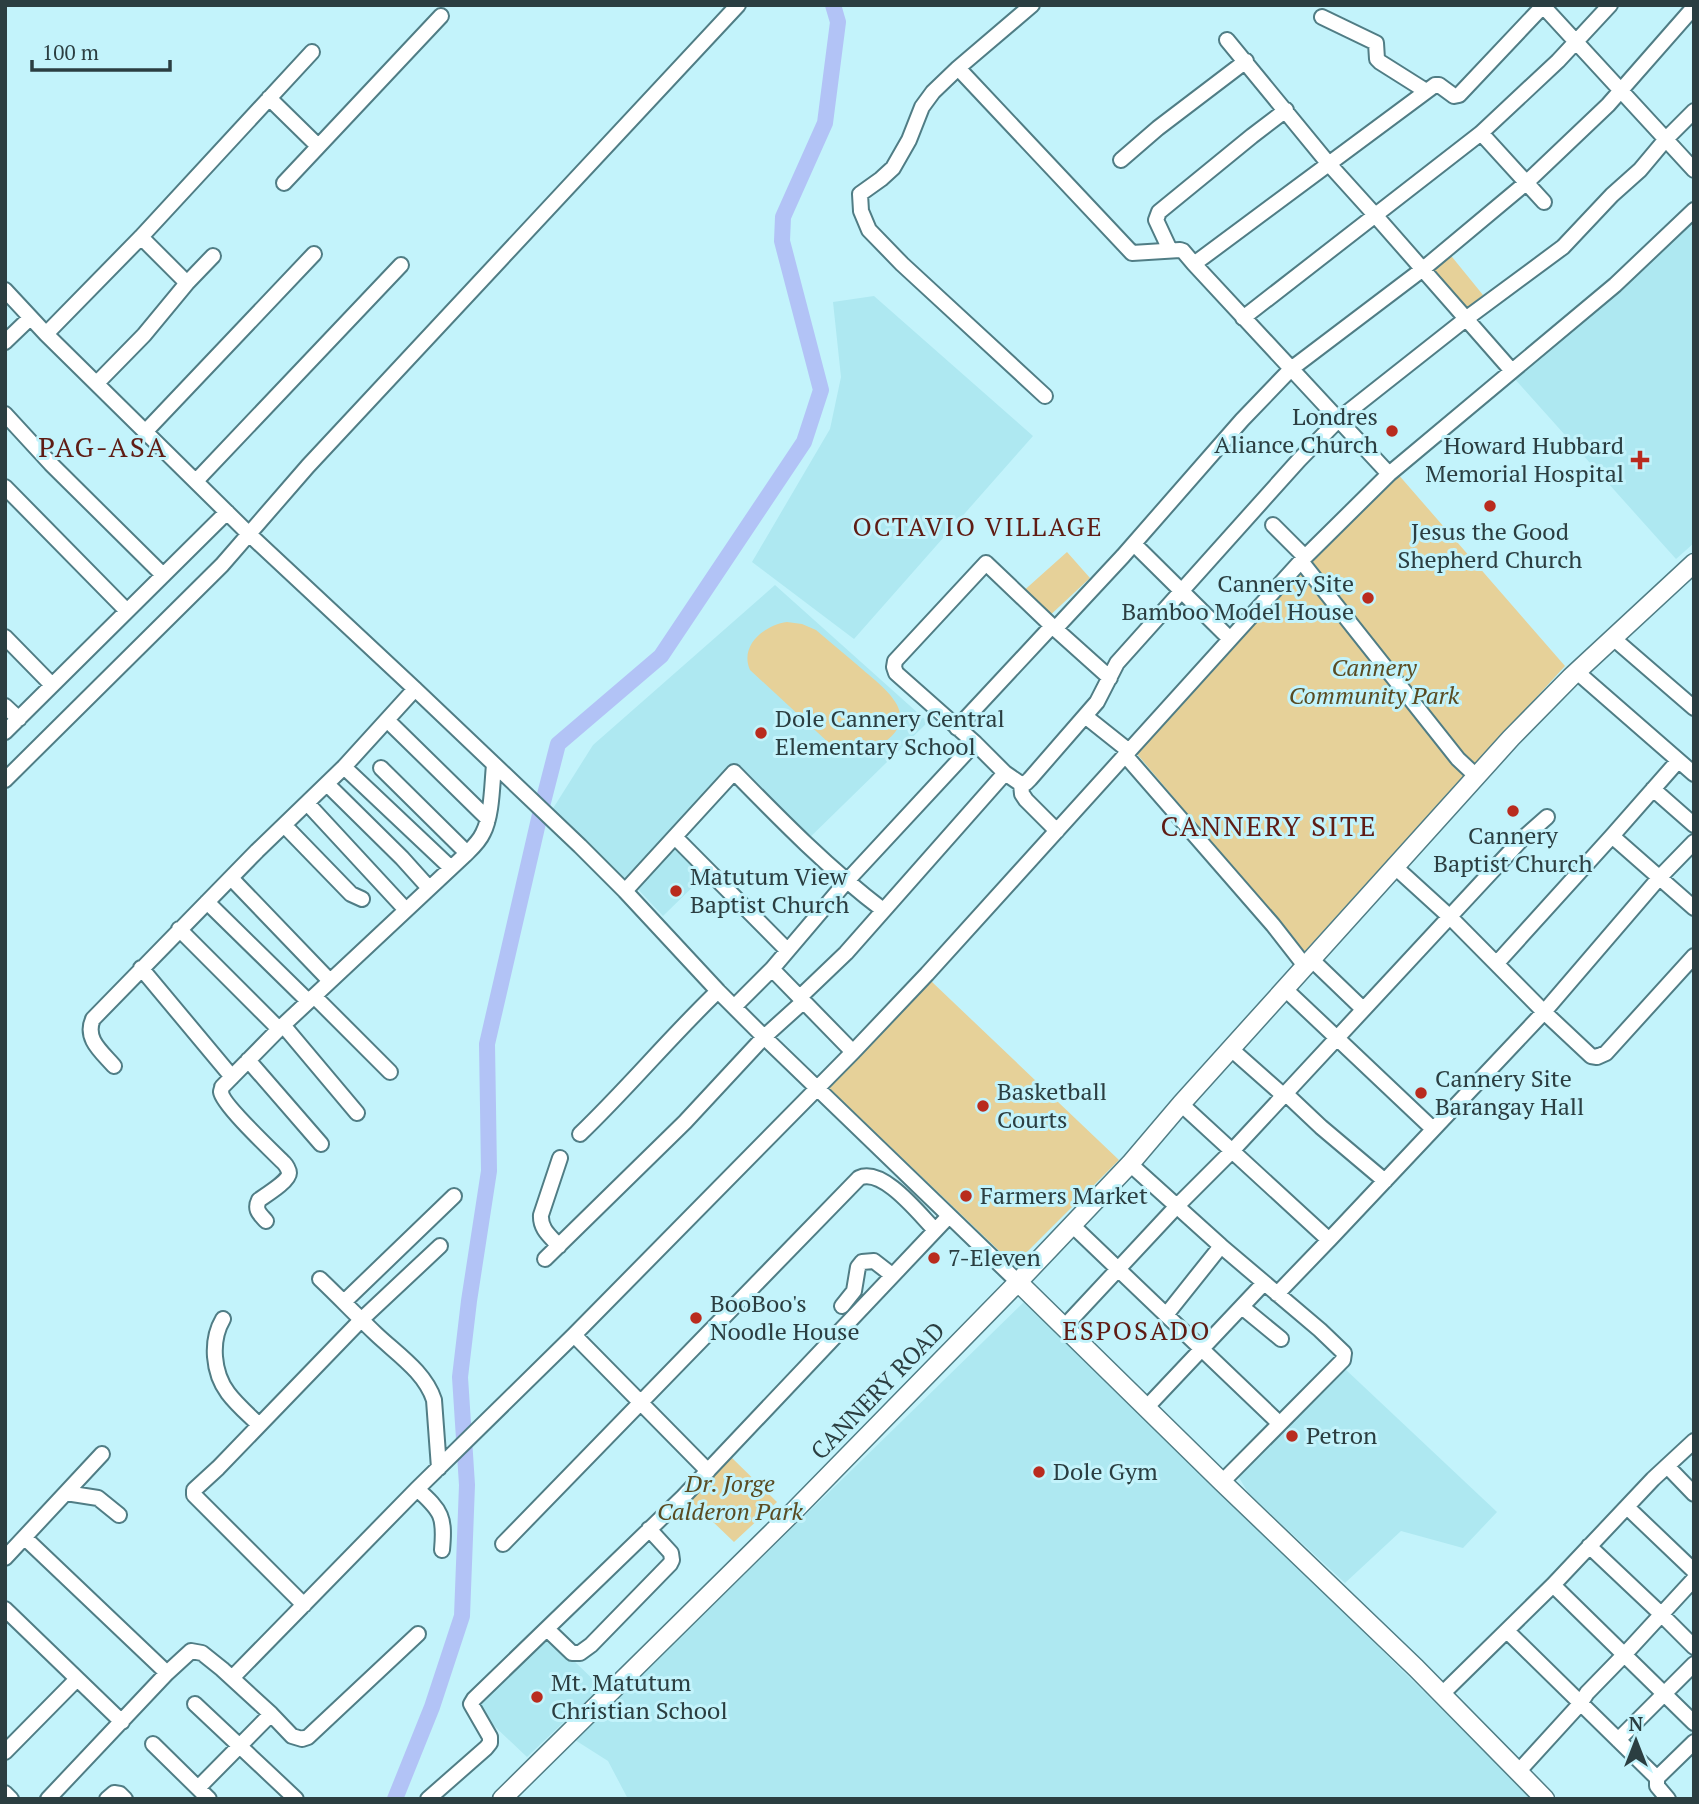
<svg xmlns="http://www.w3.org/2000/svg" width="1699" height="1804" viewBox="0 0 1699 1804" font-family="'PT Serif',serif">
  <rect width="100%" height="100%" fill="#c3f3fb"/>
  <path fill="#aee8f1" d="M1694,218V543L1676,559L1513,377Z
    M874,296L1033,436L854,639L752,562L830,429L841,377L833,302Z
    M775,585L928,722L801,846L734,771L625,884L552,810L593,745Z
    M676,841L707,873L663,916L634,885Z
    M1026,1300L1533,1799H628L608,1761L575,1740Z
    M1344,1368L1497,1512L1463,1548L1401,1531L1345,1583L1249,1494L1238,1476Z
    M546,1634L601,1687L527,1757L473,1706Z"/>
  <path fill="#e6d199" d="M1448,252L1483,295L1462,312L1427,269Z
    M1397,473L1565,666L1304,952L1137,754L1309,561Z
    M1067,552L1090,578L1045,620L1020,594Z
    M787,622L802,624L816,630C831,643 847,656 862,669C890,693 925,719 876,748C860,757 846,753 830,744L750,670C739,645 765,625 787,622Z
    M931,981L1119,1160L1014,1265L826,1085Z
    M730,1456L777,1502L734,1542L687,1497Z"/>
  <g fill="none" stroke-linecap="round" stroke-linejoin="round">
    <path stroke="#b2c3f6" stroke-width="16" d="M395,1799L432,1707L462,1616L467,1485L460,1377L469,1301L489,1171L487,1044L541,810L558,744L661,656L804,442L821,390L782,241L783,217L825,123L838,22L833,5"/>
    <defs>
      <path id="minor" d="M1032,5L958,68L933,92L922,107L909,140L893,168L881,179L860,194L861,211L869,230L902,264L1045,396
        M1543,6L1694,170
        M1322,17L1376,43L1377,59L1380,62L1426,91
        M1227,40L1328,163L1375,215L1512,371
        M958,68L1132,253L1180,250L1183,251L1194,264
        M269,98L318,146
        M1481,133L1544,202
        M1121,160L1158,128L1246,61
        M284,183L441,16
        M141,237L187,283
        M1170,250L1156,220L1159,212L1252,136L1286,110
        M5,290L46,334L250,535L415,689L580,846L625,891L718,991L764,1037L1018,1282
        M1243,318L1481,133L1558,61L1610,5
        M46,334L141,237L312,52
        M5,342L30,318
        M97,383L144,335L187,283L213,256
        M5,414L51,464L163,575
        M146,431L314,254
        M1389,474L1194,264L1435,85H1439L1454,96L1459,95L1544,5
        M196,481L401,265
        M5,487L127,611
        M1273,525L1305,557
        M1134,544L1230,639
        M1301,561L1458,759L1475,775
        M1055,629L1123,556L1242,420L1291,369L1423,269L1526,183L1608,105L1694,7
        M5,637L52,685
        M1613,638L1694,708
        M1577,672L1694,774
        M5,706L19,719
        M1085,716L1129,751
        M387,720L488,819
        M957,728L1052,626
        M5,732L227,512
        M1125,755L1273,925L1305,966
        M344,767L451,868
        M381,768L467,853
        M5,780L222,565L308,466L738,5
        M327,784L402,858L429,888
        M1021,784L1026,783L1030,779L1097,702L1117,663L1299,460L1339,419L1467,318L1563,247L1612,195L1640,170L1666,139L1694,111
        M1021,784L1005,773L975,743L896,673L894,667L895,661L986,563L1052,626L1110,678
        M1021,784L1022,794L1026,800L1057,831
        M1653,789L1694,825
        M307,803L406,910
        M284,825L351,894L362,899
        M1612,836L1694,908
        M676,838L787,950
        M1394,866L1450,917L1544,1012L1591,1056L1597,1057L1606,1053L1694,956
        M231,878L330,981
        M625,891L734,772C782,821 829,869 883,910
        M207,902L308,1001
        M179,929L279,1029
        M1311,959L1363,1009
        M1497,963L1612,836L1678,761
        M141,968L232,1077
        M772,969L853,1052
        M1285,989L1433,1129
        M314,996L390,1072
        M800,997L846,953L1005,773
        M734,1007L772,969L846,882L975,743
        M283,1025L357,1113
        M1231,1049L1283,1095
        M248,1060L321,1144
        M114,1066C102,1052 84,1039 93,1019L257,851L344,767L415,689
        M1285,1093L1321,1127L1385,1181
        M1181,1104L1329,1240L1544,1012L1659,878L1694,842
        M580,1134C628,1088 670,1037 718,991
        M1130,1164L1221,1246L1320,1330L1344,1353L1343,1360L1222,1482
        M266,1221C260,1214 254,1210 259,1200C266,1195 289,1181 289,1173C289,1170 286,1165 284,1163C273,1152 222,1104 221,1092C221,1090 222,1089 222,1087L279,1029L465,855C471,849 479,842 483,833C492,816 492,785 494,765
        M1072,1225L1279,1423
        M559,1246C550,1236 540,1229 541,1215L560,1158
        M545,1259L685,1122L764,1037L804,1001
        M320,1279C339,1297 357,1316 376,1334C397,1354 425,1372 434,1400L439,1468
        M1277,1294L1329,1240
        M344,1302L454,1196
        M842,1306L854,1291L858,1267L862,1262L874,1261L892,1275
        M1242,1307L1281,1339
        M1166,1315L1221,1246
        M223,1319C210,1341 213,1373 228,1393C237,1405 249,1415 259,1425
        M1065,1326L1176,1207L1232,1151L1521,840L1547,817
        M574,1335L708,1471
        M1146,1408L1264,1283
        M1667,1466L1694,1494
        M417,1489C442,1511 445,1517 442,1550
        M66,1493L98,1498L119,1515
        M1627,1507L1694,1571
        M25,1538L167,1673
        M503,1544L859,1178C883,1167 919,1214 935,1230
        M1589,1546L1661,1614L1694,1647
        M5,1558L102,1454
        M1553,1585L1694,1723
        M304,1605L194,1495V1490L218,1468L361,1320L440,1246
        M5,1609L122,1722
        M547,1629L572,1653H580L591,1645L670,1564L672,1560L671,1553L649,1529
        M1507,1631L1657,1778L1694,1742
        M232,1678L417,1489L574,1335L853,1052L927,974L1301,561L1389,474L1615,285L1694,210
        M1442,1694L1553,1585L1653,1479L1694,1441
        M195,1704L296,1799
        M1618,1740L1694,1664
        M153,1744L209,1799
        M5,1752L77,1679
        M1518,1772L1580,1704L1587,1693L1624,1655L1694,1579
        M1657,1778V1786L1668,1799
        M198,1788L271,1714
        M5,1793L11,1799
        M48,1799L167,1673L191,1651L202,1653L222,1669L271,1714L292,1736L302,1739L308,1737L418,1634
        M107,1799L114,1793L120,1794L125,1799
        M428,1799L486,1748L490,1743V1737L471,1704L474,1699L683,1497L949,1216"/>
      <path id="major" d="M1018,1282L1222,1482L1416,1668L1545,1799
        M502,1799L793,1512L1018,1282L1130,1164L1181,1104L1511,738L1571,677L1694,563"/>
    </defs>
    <use href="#minor" stroke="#507d85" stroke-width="18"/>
    <use href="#major" stroke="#507d85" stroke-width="21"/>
    <use href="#minor" stroke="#fff" stroke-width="14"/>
    <use href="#major" stroke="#fff" stroke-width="18"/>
  </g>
  <g fill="#b92b1e" stroke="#c3f3fb" stroke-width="2.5">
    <circle cx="1392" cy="431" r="7"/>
    <path d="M1636.5 449.5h7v7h7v7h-7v7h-7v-7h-7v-7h7z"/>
    <circle cx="1490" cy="506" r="7"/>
    <circle cx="1368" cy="598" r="7"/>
    <circle cx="761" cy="733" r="7"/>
    <circle cx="1513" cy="811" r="7"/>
    <circle cx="676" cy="891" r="7"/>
    <circle cx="1421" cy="1093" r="7"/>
    <circle cx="983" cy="1106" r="7"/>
    <circle cx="966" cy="1196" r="7"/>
    <circle cx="934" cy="1258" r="7"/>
    <circle cx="696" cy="1318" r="7"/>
    <circle cx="1292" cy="1436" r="7"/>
    <circle cx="1039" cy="1472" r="7"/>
    <circle cx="537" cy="1697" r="7"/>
  </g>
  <g text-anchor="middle" stroke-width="6" stroke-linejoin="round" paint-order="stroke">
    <g font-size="24" fill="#2b3e41" stroke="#c3f3fb" text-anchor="start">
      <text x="1378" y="425" text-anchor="end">Londres<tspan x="1378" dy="28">Aliance Church</tspan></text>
      <text x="1624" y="454" text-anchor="end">Howard Hubbard<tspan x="1624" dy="28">Memorial Hospital</tspan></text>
      <text x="1490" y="540" text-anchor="middle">Jesus the Good<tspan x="1490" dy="28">Shepherd Church</tspan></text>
      <text x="1354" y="592" text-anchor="end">Cannery Site<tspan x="1354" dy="28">Bamboo Model House</tspan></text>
      <text x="775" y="727">Dole Cannery Central<tspan x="775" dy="28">Elementary School</tspan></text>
      <text x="1513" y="844" text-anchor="middle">Cannery<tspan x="1513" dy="28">Baptist Church</tspan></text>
      <text x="690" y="885">Matutum View<tspan x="690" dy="28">Baptist Church</tspan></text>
      <text x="1435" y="1087">Cannery Site<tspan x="1435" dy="28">Barangay Hall</tspan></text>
      <text x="997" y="1100">Basketball<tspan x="997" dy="28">Courts</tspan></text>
      <text x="980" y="1204">Farmers Market</text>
      <text x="948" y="1266">7-Eleven</text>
      <text x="710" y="1312">BooBoo's<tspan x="710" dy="28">Noodle House</tspan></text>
      <text x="1306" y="1444">Petron</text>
      <text x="1053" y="1480">Dole Gym</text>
      <text x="551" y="1691">Mt. Matutum<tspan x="551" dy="28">Christian School</tspan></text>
    </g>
    <g font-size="24" font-style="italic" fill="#594b22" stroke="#c3f3fb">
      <text x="1374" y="676">Cannery<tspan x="1374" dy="28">Community Park</tspan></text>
      <text x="730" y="1492">Dr. Jorge<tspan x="730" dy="28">Calderon Park</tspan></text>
    </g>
    <g font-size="24" fill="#2b3e41" stroke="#c3f3fb">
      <text transform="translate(878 1391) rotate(-46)" y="8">CANNERY ROAD</text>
    </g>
    <g font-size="26" letter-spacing="2" fill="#5f1c14" stroke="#c3f3fb">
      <text x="978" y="536">OCTAVIO VILLAGE</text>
      <text x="1137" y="1340">ESPOSADO</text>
    </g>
    <g font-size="28" letter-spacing="2" fill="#5f1c14" stroke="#c3f3fb">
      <text x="103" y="457">PAG-ASA</text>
      <text x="1269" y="836">CANNERY SITE</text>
    </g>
  </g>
  <rect width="1699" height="1804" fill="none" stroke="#2b3e41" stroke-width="14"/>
  <g transform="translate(1636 1741)" stroke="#c3f3fb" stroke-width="5" paint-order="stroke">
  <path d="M0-5L12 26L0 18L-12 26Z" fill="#2b3e41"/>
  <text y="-10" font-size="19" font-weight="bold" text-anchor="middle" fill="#2b3e41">N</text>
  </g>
  <path d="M32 60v10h138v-10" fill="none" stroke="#2b3e41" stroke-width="3.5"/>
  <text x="42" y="60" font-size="21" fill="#2b3e41" stroke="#c3f3fb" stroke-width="5" paint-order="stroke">100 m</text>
</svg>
